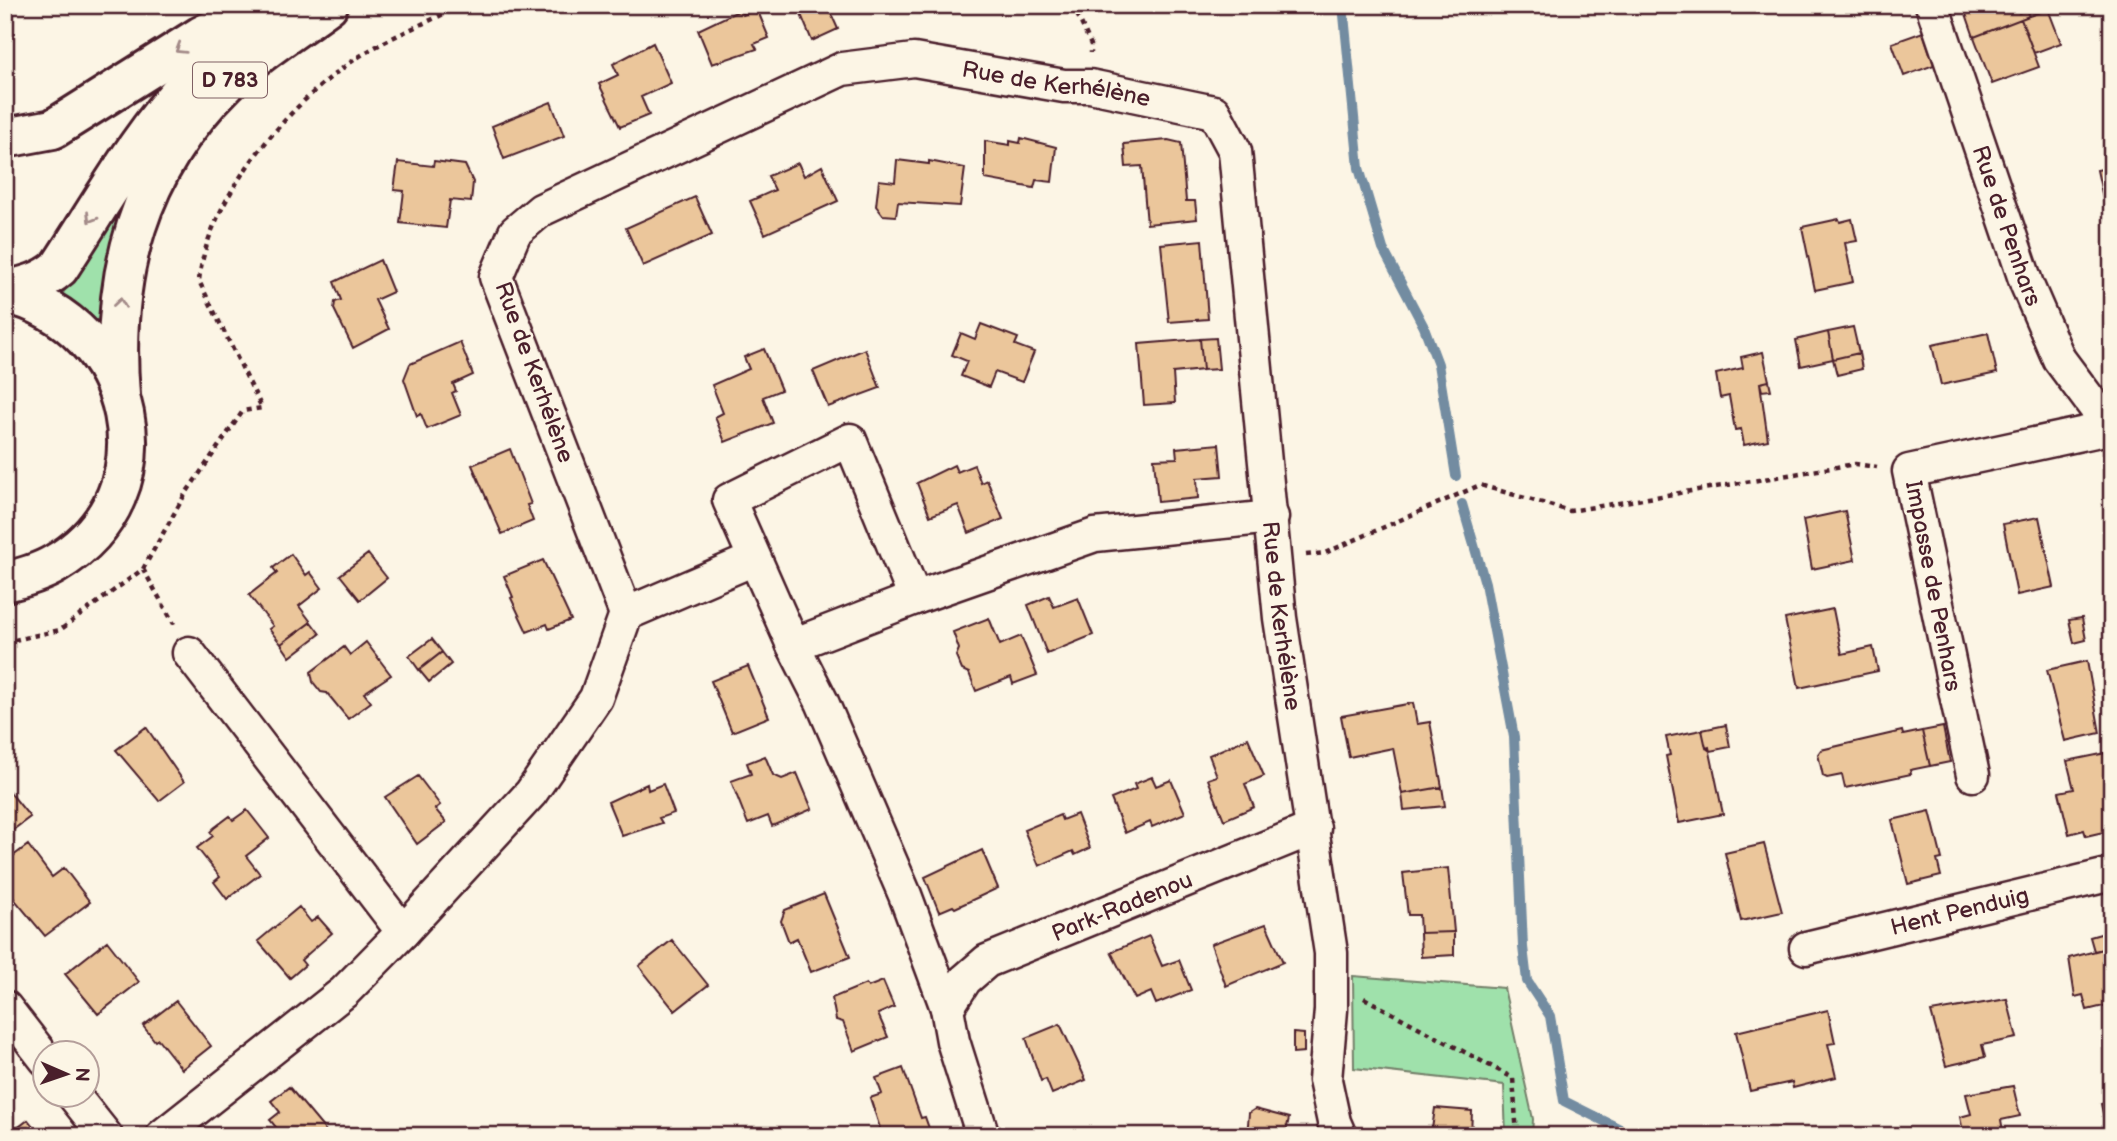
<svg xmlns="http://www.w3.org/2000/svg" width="2117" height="1141" viewBox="0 0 2117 1141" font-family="'Balsamiq Sans',sans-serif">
  <rect width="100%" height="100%" fill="#fcf5e5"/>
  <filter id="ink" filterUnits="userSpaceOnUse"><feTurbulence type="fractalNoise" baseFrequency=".0143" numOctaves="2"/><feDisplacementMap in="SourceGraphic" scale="14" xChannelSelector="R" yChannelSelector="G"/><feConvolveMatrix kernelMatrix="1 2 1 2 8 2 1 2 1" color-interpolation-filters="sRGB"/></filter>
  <g filter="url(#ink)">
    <path fill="#9fe1ab" stroke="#74806b" stroke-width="2" d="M144,173L104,312L96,324L59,299Z
      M1353,976L1504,988L1533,1119L1532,1136H1506L1504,1085L1354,1068Z"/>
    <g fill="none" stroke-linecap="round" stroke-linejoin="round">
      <path stroke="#738ca1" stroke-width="10" d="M1343,5L1359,168L1383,249L1424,327L1438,364L1456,476
        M1462,504L1485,583L1514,737L1523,947L1527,981L1550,1016L1564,1101L1634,1136"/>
    </g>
    <path fill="#ebc69b" stroke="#4a1f2b" stroke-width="2" d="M797,5H832L828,7L838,29L812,41Z
      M1963,5H2016L2019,13L2026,10L2029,16L1974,37Z
      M757,9L769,38L754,44L757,49L712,64L698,30L740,10L743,15Z
      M2048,9L2061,43L2034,53L2021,19Z
      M2021,19L2039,67L1992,84L1974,37Z
      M1923,32L1934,65L1904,76L1892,43Z
      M653,43L671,83L641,97L649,115L620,127L599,84L618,75L613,64Z
      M551,102L564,136L504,159L492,126Z
      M1021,138L1056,147L1052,182L1036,180L1034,188L985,179V141L1010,145V141L1020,143Z
      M1168,140L1181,143L1186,201H1195L1197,219L1147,224L1142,166L1126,167L1124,144Z
      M897,160L929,164V161L965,168L960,206L898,202L896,216L883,215L876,206L879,180L895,182Z
      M434,161L465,165L473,182L471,202L450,200L446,228L400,223L404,191L394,190L398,162L433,166Z
      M798,163L804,176L822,166L838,201L765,234L750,201L775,190L768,176Z
      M2112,167V220L2108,221L2097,170Z
      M695,197L712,235L643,266L626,228Z
      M1839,219L1840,222L1852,219L1857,241L1845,243L1853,282L1815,290L1802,227Z
      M1202,240L1208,319L1169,322L1161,244Z
      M380,260L393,292L375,300L389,329L353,348L334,309L335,302L341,300L334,282Z
      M981,324L1018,338L1015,345L1034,352L1022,382L995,372L989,387L961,376L967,361L952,355L961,333L975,339Z
      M1853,327L1859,353L1833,359L1828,332Z
      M1828,332L1833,359L1801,366L1796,340Z
      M1988,333L1997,373L1941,385L1932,345Z
      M1216,338L1219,369L1203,370L1200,339Z
      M1200,339L1203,370L1173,373L1175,403L1144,405L1139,344Z
      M460,342L473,375L453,384L456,391L452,393L461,415L427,429L421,414L417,416L404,379L410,364Z
      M764,349L781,390L763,397L773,423L725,442L715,417L723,413L712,385L749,369L744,357Z
      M865,349L880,388L828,407L813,371Z
      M1763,352L1769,381L1760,383L1768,440L1744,445L1741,429L1735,430L1729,396L1720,398L1716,374L1743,368L1741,357Z
      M1859,353L1862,369L1837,375L1833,359Z
      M1769,381L1771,390L1762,391L1760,383Z
      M1219,444L1222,476L1197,478L1198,498L1158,502L1154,459L1177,458L1176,448Z
      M510,449L531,504L527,505L533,521L502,534L472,465Z
      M954,465L957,472L974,465L981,483L987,480L1003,519L969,533L958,505L930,516L917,483Z
      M1845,511L1855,560L1812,569L1803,520Z
      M2039,517L2054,587L2017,595L2003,524Z
      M291,554L306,575L310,572L322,588L299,606L311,622L281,644L269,629L273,626L249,595L277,573L273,568Z
      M368,554L387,578L360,600L340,575Z
      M543,560L571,620L549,629L547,624L527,632L511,598L513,597L504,576Z
      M1049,596L1054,607L1078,598L1093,635L1047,654L1028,605Z
      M1833,609L1842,654L1873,647L1878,671L1799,688L1785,619Z
      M989,618L1000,645L1021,636L1037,675L1013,684L1011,677L976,691L969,673L962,670L956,656L959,649L953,632Z
      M2082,618L2086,640L2074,643L2069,620Z
      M311,622L320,634L290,657L281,644Z
      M432,639L442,652L419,670L409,656Z
      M366,642L391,675L364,693L371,702L348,719L327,693L321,692L313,682L311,672L344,647L350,655Z
      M442,652L451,664L429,682L419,670Z
      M2087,661L2100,733L2065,741L2047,670Z
      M748,666L769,717L732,732L711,681Z
      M1413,703L1417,724L1430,722L1442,787L1402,794L1393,748L1349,757L1341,716Z
      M1726,725L1730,747L1710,751L1706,748L1702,730Z
      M146,727L184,782L159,801L116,750Z
      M1943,727L1950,762L1930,766L1922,731Z
      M1702,730L1706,748L1709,747L1723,814L1679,823L1666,756L1670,755L1666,737Z
      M1902,731L1903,735L1922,731L1930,766L1910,770L1911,774L1845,788L1842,775L1827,778L1823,776L1818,754L1821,750Z
      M1248,738L1264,776L1245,784L1254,807L1224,820L1208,779L1217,776L1209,755Z
      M2111,752L2112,830L2086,836L2084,830L2069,834L2059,792L2074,789L2067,761Z
      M765,756L773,775L782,779L797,773L812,809L772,826L768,816L748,824L731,781L751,774L747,763Z
      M418,776L440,805L435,809L446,822L417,844L385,797Z
      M1152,777L1156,786L1171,780L1185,813L1152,827L1150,822L1125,833L1111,799L1136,789L1134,784Z
      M647,784L648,790L663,784L674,813L659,818L662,823L622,836L608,802Z
      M5,786L30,817L5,836Z
      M1442,787L1445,806L1404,810L1402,794Z
      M247,810L269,838L246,856L260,874L227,899L214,882L220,877L197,848L213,836L210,832L214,828L230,816L233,820Z
      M1930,811L1942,859L1937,860L1941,876L1908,884L1892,820Z
      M1077,814L1090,848L1075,855L1073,851L1039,866L1024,830L1060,815L1062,820Z
      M1764,844L1782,912L1741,921L1725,853Z
      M28,845L52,877L64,868L90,902L45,936L5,888V862Z
      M982,850L998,888L955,908L953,906L939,912L925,877Z
      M1448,868L1454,932L1420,933L1419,915H1408L1403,873Z
      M824,894L850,957L811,972L797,938L789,942L781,921L785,910Z
      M299,907L311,922L318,917L332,933L301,960L305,965L290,978L258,941Z
      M1266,924L1283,962L1226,986L1211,944Z
      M2112,931V1004L2087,1010L2083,995L2075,997L2069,958L2107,948L2104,933Z
      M1454,932V955L1421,957L1420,933Z
      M2104,933L2107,948L2094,951L2090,937Z
      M1149,936L1162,966L1179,960L1191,990L1156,1004L1151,992L1135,999L1111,952Z
      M672,940L708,985L675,1011L639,966Z
      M107,941L139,982L98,1014L65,974Z
      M883,981L894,1007L878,1014L888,1037L854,1051L843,1022L836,1020L832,998L866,984L868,987Z
      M2007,999L2017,1038L1982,1045L1985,1057L1946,1066L1931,1012Z
      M176,1001L211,1046L182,1069L158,1039L155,1041L143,1026Z
      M1828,1010L1835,1043L1828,1044L1836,1077L1793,1088L1792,1082L1750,1091L1736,1032Z
      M1060,1024L1086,1080L1052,1094L1046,1079L1041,1081L1026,1038Z
      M1293,1033L1304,1034V1052L1293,1053Z
      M903,1068L921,1118L925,1117L931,1134H882L870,1098L882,1094L876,1078Z
      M2013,1086L2020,1116L2001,1120L2004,1136H1964L1960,1117L1971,1114L1966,1094Z
      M289,1087L330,1136H283L270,1120L280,1112L271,1101Z
      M2112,1101V1121L2105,1123L2101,1104Z
      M1435,1108L1472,1111L1471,1136H1431Z
      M1255,1109L1289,1118L1285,1136H1247L1249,1113Z
      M28,1120L41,1136H7Z"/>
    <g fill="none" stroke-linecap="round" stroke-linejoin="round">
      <defs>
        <g id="street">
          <path id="s1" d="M1932,5L2027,285L2059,359L2112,430"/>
          <path d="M850,440L915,598L793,645L729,500Z"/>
          <path d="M915,598L1095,535L1272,517"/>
          <path d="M626,614L754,559"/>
          <path d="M793,645L822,702L905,895L947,1008L953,1041L983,1136"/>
          <path d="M189,653L403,932"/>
          <path d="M1973,775L1909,471L2109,428"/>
          <path id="s2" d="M1806,948L2112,874"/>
          <path d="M5,1007L46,1060"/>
          <path id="s3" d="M947,1008L965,980L987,961L1314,828"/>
          <path d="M74,1096L106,1136"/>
          <path id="s4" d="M162,1136L344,992L403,932L531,793L596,698L626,614L496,277L515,232L541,210L842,69L914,60L1064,86H1090L1214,112L1235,151L1280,618L1331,953V1010L1325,1080L1334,1122L1340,1136"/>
        </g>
        <path id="secondary" d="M5,138L53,129L201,36L262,5"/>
        <path id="primary" d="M5,291C26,286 43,282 59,268C102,203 138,136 191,80C216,53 246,34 276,14
          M5,293C136,324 175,494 55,564C40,573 22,578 5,582
          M120,395C110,275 138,170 226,83C256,53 294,30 328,5"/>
      </defs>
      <use href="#street" stroke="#4a1f2b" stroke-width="37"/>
      <use href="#secondary" stroke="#4a1f2b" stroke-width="44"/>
      <use href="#primary" stroke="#4a1f2b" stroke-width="44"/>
      <path stroke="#4a1f2b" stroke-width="4.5" stroke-dasharray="5 5" stroke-linecap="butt" d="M1073,5L1091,45V53
        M1306,555L1325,553L1480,485L1570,511L1855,464L1877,467
        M143,569L174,624
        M5,638L10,641L60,630L143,569L184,496L243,411L262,408L199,281C207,196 297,92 370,50C399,33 431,21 462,5
        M1364,998L1513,1078L1517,1136"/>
      <use href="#street" stroke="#fcf5e5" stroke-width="32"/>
      <use href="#secondary" stroke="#fcf5e5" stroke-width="38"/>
      <use href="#primary" stroke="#fcf5e5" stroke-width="38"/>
    </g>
    <defs><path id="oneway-chevron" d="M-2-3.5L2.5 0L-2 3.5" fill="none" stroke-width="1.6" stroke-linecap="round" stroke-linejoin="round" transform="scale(1.75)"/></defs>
    <g stroke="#a38a88">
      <use href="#oneway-chevron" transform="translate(180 49) rotate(148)"/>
      <use href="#oneway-chevron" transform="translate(91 218) rotate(121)"/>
      <use href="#oneway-chevron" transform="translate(120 303) rotate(-82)"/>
    </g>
  </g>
  <g text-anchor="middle" stroke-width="5" stroke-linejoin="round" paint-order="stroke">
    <rect fill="#fcf5e5" stroke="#7f5f63" stroke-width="2" x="193" y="62.5" width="74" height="35" rx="5"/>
    <g font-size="21" font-weight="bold" fill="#4a1f2b">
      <text x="230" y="87">D 783</text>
    </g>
    <g font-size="23" fill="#4a1f2b" stroke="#fcf5e5">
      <text dy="8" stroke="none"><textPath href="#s4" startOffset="1703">Rue de Kerhélène</textPath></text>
      <text dy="8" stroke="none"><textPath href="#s1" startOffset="233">Rue de Penhars</textPath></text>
      <text transform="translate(535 372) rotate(70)" y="8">Rue de Kerhélène</text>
      <text transform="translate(1934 586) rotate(79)" y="8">Impasse de Penhars</text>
      <text dy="8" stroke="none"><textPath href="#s4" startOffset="2375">Rue de Kerhélène</textPath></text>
      <text dy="8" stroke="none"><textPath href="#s3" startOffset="208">Park-Radenou</textPath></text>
      <text dy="8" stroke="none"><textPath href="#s2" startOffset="158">Hent Penduig</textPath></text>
    </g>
  </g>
  <rect width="2117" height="1141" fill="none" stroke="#fcf5e5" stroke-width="28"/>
  <rect x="14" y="14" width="2089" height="1113" fill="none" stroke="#4a1f2b" stroke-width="2.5" filter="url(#ink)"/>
  <g transform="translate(66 1074) rotate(92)"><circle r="33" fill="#fcf5e5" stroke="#b59f9b" stroke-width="2"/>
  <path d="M0-5L12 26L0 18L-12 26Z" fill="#4a1f2b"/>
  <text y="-10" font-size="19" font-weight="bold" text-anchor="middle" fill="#4a1f2b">N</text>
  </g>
</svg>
